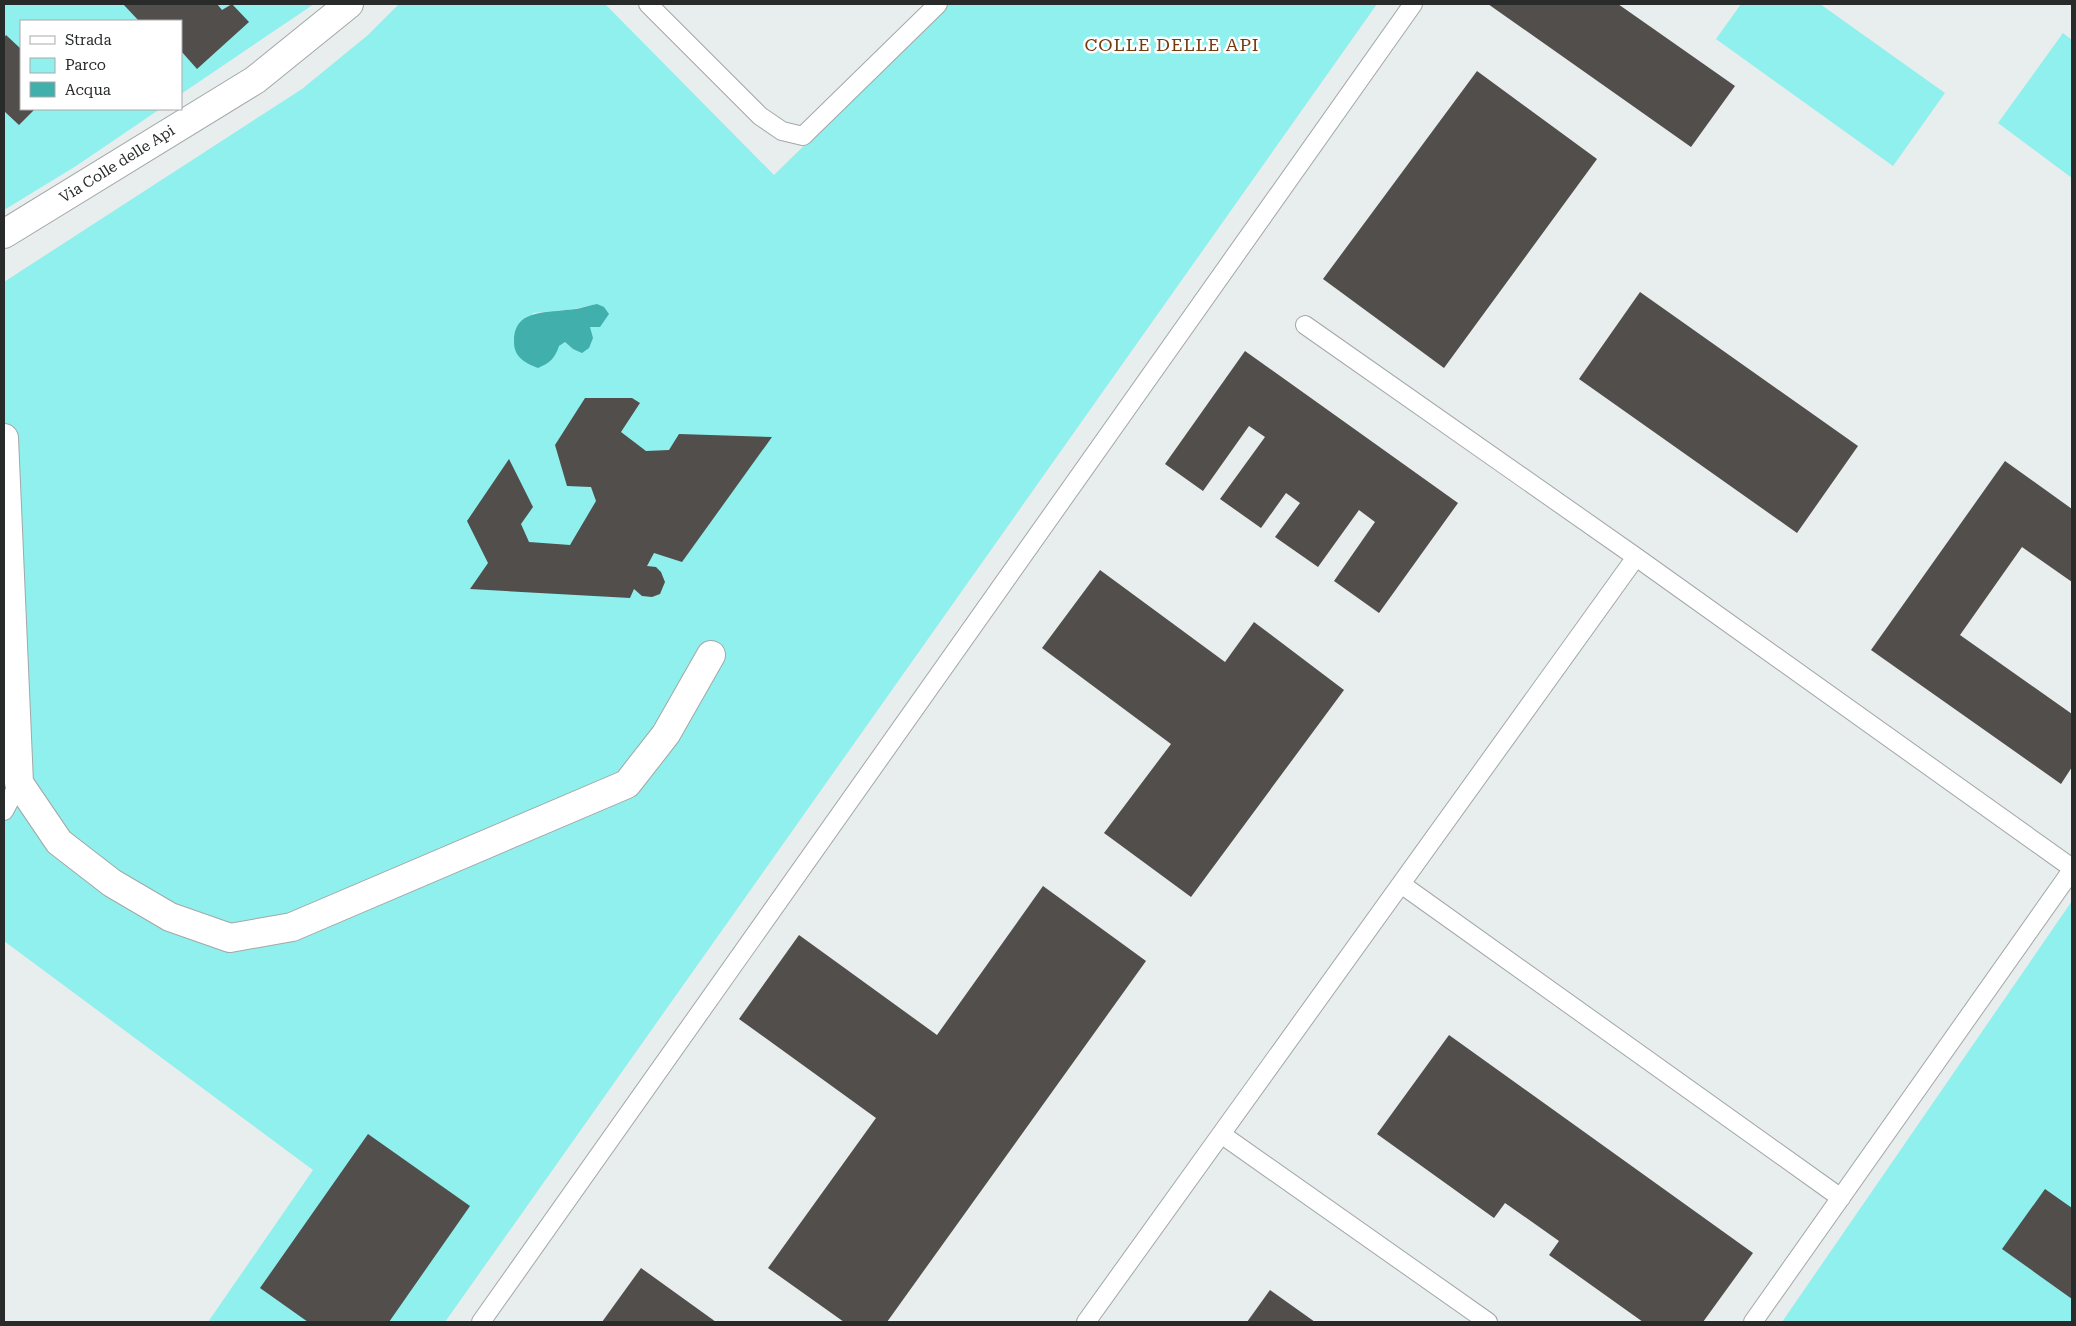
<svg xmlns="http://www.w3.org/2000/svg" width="2076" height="1326" viewBox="0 0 2076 1326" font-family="'Roboto Serif',serif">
  <rect width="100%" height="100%" fill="#e8eded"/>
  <path fill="#8ff0ed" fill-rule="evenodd" d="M4,4H314L181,94V21H21V109H160L76,166L4,210Z
    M399,4H605L774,175L949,4H1377L445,1322H208L313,1170L4,941V282L302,89L368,35ZM597,304L590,327L573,349L565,342L559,346L532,313L569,310Z
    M1741,4H1820L1945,93L1893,166L1716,39Z
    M2063,33L2072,40V178L1998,123Z
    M2072,901V1322H1782Z"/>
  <path fill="#41afac" d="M597,304L604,307L609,314L600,327H590L593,338L589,348L582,353L573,349L565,342L559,346C555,358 550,363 538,368C525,363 514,357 514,342C513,310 544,313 566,310C576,310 587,306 597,304Z"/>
  <path fill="#514e4c" d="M123,4H217L222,10L232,4L249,22L197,69L181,51V21H139Z
    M1488,4H1618L1735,86L1691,147Z
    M6,35L21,49V109H35L19,125L4,111V38Z
    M1477,71L1597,159L1444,368L1323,279Z
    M1640,292L1858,446L1797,533L1579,379Z
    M1245,351L1458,503L1379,613L1334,581L1375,522L1359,510L1318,567L1275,537L1300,503L1286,493L1261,528L1220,499L1265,437L1249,426L1203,491L1165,464Z
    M585,398H632L640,403L621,432L646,451L669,450L679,434L772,437L682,562L654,553L647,566L656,567L661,572L665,582L660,594L652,597L642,596L634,589L630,598L470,589L488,563L467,521L509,459L533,507L521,524L529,542L570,545L596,501L591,487L567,486L555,445Z
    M2005,461L2072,509V582L2022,547L1960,635L2072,714V767L2061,784L1871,650Z
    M1100,570L1225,662L1254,622L1344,690L1191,897L1104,833L1171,744L1042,648Z
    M1043,886L1146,961L887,1322H844L768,1268L876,1118L739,1019L799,935L937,1035Z
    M1449,1035L1753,1253L1703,1322H1643L1549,1255L1559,1241L1505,1203L1494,1218L1377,1134Z
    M368,1134L470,1206L389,1322H308L260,1288Z
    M2045,1189L2072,1208V1299L2002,1249Z
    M641,1268L716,1322H602Z
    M1270,1290L1315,1322H1247Z"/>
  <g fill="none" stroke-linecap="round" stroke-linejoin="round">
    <defs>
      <path id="lane" d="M648,4L760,116L782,131L803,136L938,4
        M1305,325L1636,557L2072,868
        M4,811L19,783
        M1401,884L1841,1198
        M1221,1134L1488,1322
        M481,1322L1413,4
        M1086,1322L1636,557
        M1753,1322L2072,870"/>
      <path id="street" d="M4,234L255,80L349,4
        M4,438L19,783L59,842L112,883L170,917L230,938L292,927L627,784L666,734L711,655"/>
    </defs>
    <use href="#lane" stroke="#a3a7a7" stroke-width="20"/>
    <use href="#street" stroke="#a3a7a7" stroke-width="30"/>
    <use href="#lane" stroke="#fff" stroke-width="18"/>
    <use href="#street" stroke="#fff" stroke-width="28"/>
  </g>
  <g text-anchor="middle" stroke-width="5" stroke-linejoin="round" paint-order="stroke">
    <g font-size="15" fill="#292b2b" stroke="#fff">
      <text transform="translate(117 164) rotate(-32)" y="5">Via Colle delle Api</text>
    </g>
    <g font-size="18" letter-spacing="1" fill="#75390c" stroke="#fff">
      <text x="1172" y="51">COLLE DELLE API</text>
    </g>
  </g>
  <rect width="2076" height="1326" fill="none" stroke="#292b2b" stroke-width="10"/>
  <rect x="20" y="20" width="162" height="90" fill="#ffffff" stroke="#a9aaaa"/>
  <rect x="30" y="36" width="25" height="8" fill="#ffffff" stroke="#a9aaaa"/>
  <text x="65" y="45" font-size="15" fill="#292b2b">Strada</text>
  <rect x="30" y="58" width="25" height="15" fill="#8ff0ed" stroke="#a9aaaa"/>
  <text x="65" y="70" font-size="15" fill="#292b2b">Parco</text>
  <rect x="30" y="82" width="25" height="15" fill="#41afac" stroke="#a9aaaa"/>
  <text x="65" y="95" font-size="15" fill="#292b2b">Acqua</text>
</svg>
